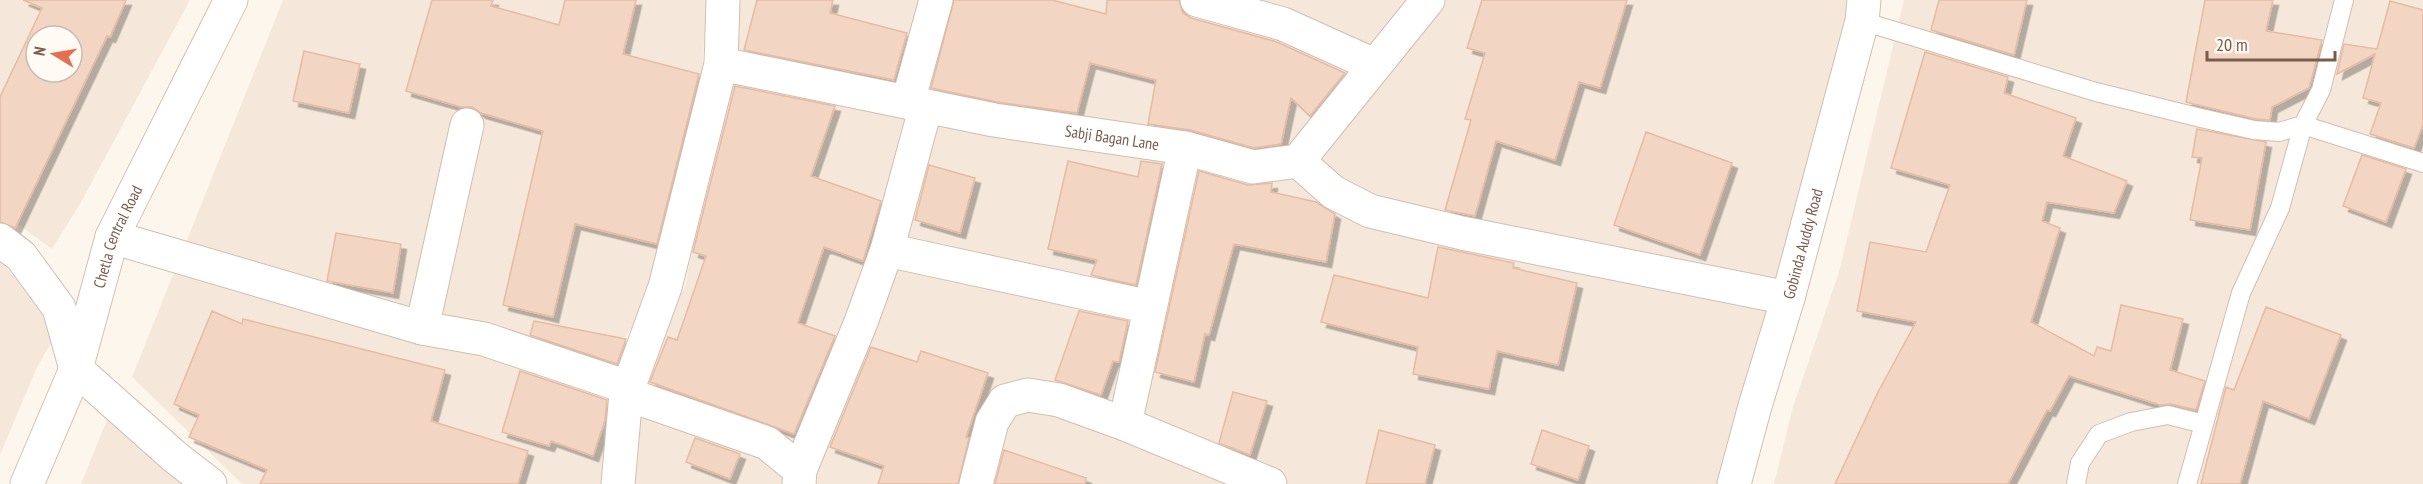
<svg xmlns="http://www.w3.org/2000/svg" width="2423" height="484" viewBox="0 0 2423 484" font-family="'PT Sans Narrow',sans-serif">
  <defs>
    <filter id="shadow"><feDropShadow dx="5.5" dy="5.5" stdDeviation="0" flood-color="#0004"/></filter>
  </defs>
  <rect width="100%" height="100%" fill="#fdf6ec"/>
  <path fill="#f5e8da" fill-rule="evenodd" d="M0,0H190L80,204L52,249L0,211ZM36,36H72V72H36Z
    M283,0H707L702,70L661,277L599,382L606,464L601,484H242L132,377Z
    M734,0H1877L1817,256L1769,405L1749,484H632L643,365L685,286L734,42Z
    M1904,0H2423V484H1774L1792,410L1839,272Z
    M0,260L59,330L37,367L0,455Z
    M112,407L189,484H81Z"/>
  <path fill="#f3d5c3" stroke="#e6bba3" stroke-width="1.5" fill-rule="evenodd" filter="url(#shadow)" d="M23,0H126L110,37L107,36L15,228L0,222V97L42,8ZM36,36H72V72H36Z
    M432,0H493L491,6L559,25L565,0H636L623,54L699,74L657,244L575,224L553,317L503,305L543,131L481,113L472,107H461L406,91Z
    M757,0H833L830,13L907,33L894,80L744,50Z
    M954,0H1052L1106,14L1107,0H1179L1183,13L1191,18L1277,42L1345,73L1310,116L1291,98L1281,144L1254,148L1190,130L1148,124L1156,80L1090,63L1077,113L997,102L931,88Z
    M1482,0H1627L1600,88L1579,82L1555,160L1496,141L1475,216L1445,210L1471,120L1465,119L1485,53L1467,48Z
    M1939,0H2027L2014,55L1931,30Z
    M2205,0H2273L2266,31L2322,40L2309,88L2272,107L2270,120L2256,119L2186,102Z
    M2390,1L2423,10V125L2414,148L2370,134L2381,103L2363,98L2375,54L2337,74L2344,44L2377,49Z
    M304,51L360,64L349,113L293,101Z
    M1925,52L2008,77L2004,93L2076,118L2063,156L2127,181L2114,213L2047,202L2042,221L2060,228L2031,322L2094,356L2097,347L2111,351L2121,305L2183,319L2170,370L2205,381L2196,410L2171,404L2160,405L2069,376L2050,411L2047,410L2008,484H1835L1877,394L1916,322L1857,311L1870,242L1926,252L1950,185L1891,168Z
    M735,86L835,106L811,176L881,201L863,261L824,247L798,323L835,336L794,434L650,382L668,337L677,340L706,256L693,252Z
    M2197,129L2266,142L2250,230L2190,220L2202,158L2192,157Z
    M1646,132L1732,163L1700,255L1614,225Z
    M2362,155L2406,169L2386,222L2343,206Z
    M1068,161L1138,177L1141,161L1162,164L1136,285L1091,275L1097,260L1048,249Z
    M929,165L975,178L960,233L915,220Z
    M1199,171L1248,185L1272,183L1271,192L1316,202L1335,214L1326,262L1234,244L1209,335L1205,334L1194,382L1155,372Z
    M336,233L401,244L393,293L327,281Z
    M1438,247L1514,263L1513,268L1577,283L1558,365L1497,351L1489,389L1413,374L1418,347L1321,322L1334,275L1428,298Z
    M2266,307L2341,335L2309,419L2263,401L2240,484H2201L2226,387L2234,390Z
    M212,311L242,324L243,319L445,370L431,421L528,451L518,484H260L267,470L189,437L199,415L174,404Z
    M1079,311L1128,321L1119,362L1113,361L1101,395L1055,380Z
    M534,321L626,339L617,364L530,335Z
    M871,347L917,362L921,351L988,373L966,437L969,438L958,484H878L884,466L830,447Z
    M520,371L607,400L605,420L593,456L551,441L549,446L502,432Z
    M1233,392L1267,401L1250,455L1219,443Z
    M1379,430L1435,445L1425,484H1366Z
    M1542,430L1589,446L1578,480L1531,464Z
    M695,438L740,454L730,479L686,462Z
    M1004,450L1086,478L1085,484H995Z"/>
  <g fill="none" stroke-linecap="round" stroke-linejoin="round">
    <defs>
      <path id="service" d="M1862,21L2096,92L2201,118L2254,130L2279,132L2303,125L2321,90L2344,0
        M2076,484L2080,463L2099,434L2131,422L2168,415L2204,424
        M2187,484L2241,293L2280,208L2303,125L2423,163"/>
      <g id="minor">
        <path d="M1197,0L1283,24L1374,65"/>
        <path id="s1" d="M721,64L994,120L1185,148L1253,167L1298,161L1428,0"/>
        <path d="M908,102L936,0"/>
        <path d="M1298,161L1333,192L1370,211L1462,233L1788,298"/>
        <path d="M112,237L422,328L484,339L630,388"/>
        <path d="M0,240L21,256L59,308L76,369"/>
        <path d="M887,250L1150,307"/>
        <path d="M422,328L467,125"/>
        <path d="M626,394L767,443L800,470L799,484"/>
        <path d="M1125,424L1185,148"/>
        <path d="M800,470L861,322L887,250L926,106"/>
        <path d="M618,484L626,394L665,287L721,64L723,0"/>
        <path d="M976,484L992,422L1005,401L1028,395L1059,400L1125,424L1270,484"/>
      </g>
      <g id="tertiary">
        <path d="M76,369L175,457L210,484"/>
        <path id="s2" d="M1734,484L1755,406L1788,298L1862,21L1864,0"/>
      </g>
      <g id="secondary">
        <path id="s3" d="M27,484L76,369L112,237L231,0"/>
      </g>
    </defs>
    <use href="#service" stroke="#d1beb0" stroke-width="20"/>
    <use href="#minor" stroke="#d1beb0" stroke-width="35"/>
    <use href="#tertiary" stroke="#d1beb0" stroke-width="35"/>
    <use href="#secondary" stroke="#d6c0b0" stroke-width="35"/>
    <use href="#service" stroke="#fff" stroke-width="18"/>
    <use href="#minor" stroke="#fff" stroke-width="33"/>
    <use href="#tertiary" stroke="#fff" stroke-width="33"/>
    <use href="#secondary" stroke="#fff" stroke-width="33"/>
  </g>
  <g text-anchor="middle" stroke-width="4.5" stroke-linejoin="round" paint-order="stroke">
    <g font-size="16" fill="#7a5c4d" stroke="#fffaf3">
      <text dy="6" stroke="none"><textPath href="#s1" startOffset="398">Sabji Bagan Lane</textPath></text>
      <text dy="6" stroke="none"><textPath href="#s3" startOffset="264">Chetla Central Road</textPath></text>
      <text dy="6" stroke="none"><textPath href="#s2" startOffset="250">Gobinda Auddy Road</textPath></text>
    </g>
  </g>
  <g transform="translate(54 54) rotate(281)"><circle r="28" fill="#fffaf3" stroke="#cabbb1" stroke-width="1.5"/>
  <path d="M0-4.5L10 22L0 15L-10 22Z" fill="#e76f51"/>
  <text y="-9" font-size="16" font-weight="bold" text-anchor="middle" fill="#7a5c4d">N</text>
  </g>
  <path d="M2207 51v9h128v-9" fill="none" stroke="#7a5c4d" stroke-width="3"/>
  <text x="2216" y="51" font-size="18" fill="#7a5c4d" stroke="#fffaf3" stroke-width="4.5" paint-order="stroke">20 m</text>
</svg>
